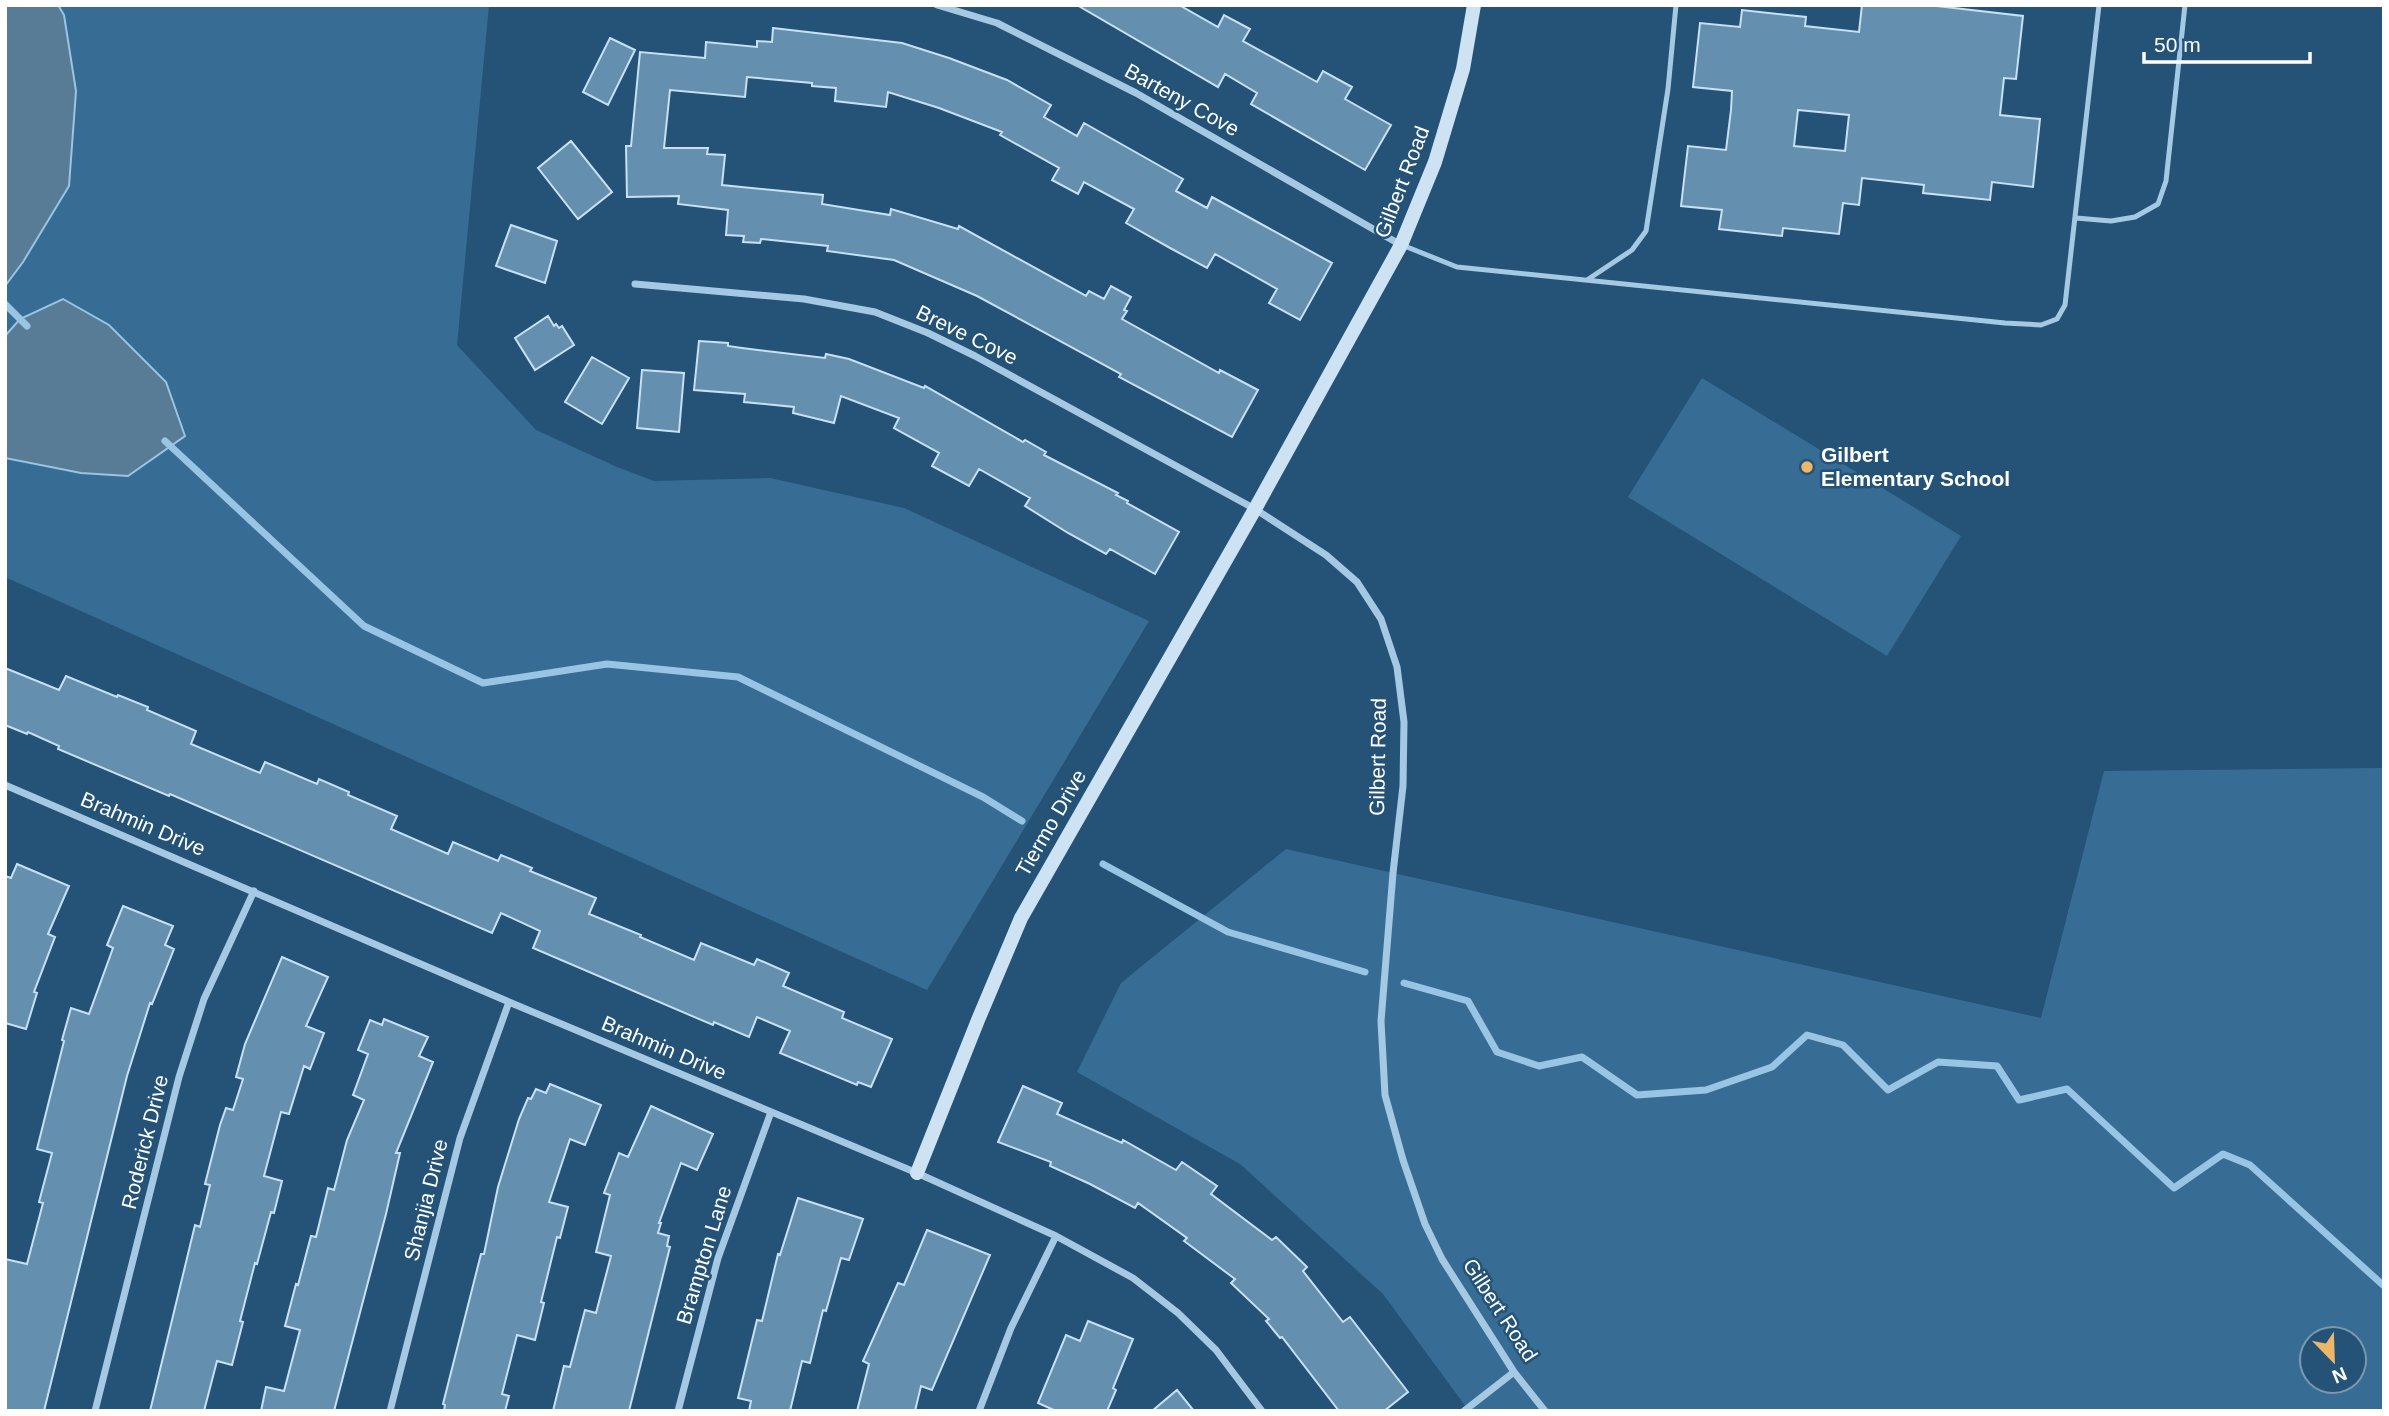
<svg xmlns="http://www.w3.org/2000/svg" width="2389" height="1416" viewBox="0 0 2389 1416" font-family="Helvetica,sans-serif">
  <rect width="100%" height="100%" fill="#245377"/>
  <path fill="#376d95" fill-rule="evenodd" d="M58,5H489L457,345L536,430L617,467L654,481L770,478L904,508L1149,621L927,990L5,577V458L81,473L127,476L109,325L63,299L20,319L5,336V286L23,262L69,186L64,15Z
    M1702,378L1961,536L1887,656L1628,497Z
    M2384,768V1411H1469L1383,1294L1240,1164L1077,1072L1121,983L1286,849L2041,1018L2104,771ZM2312,1339H2354V1381H2312Z"/>
  <path fill="#597c96" stroke="#99c5e4" stroke-width="2" d="M5,5H58L64,15L76,91L69,186L23,262L5,286Z
    M63,299L109,325L166,382L185,436L128,476L81,473L5,458V336L20,319Z"/>
  <g fill="none" stroke-linecap="round" stroke-linejoin="round">
    <path stroke="#99c5e4" stroke-width="7" d="M5,304L27,326
      M165,441L364,626L483,683L607,664L738,677L983,797L1022,821
      M1103,864L1228,932L1365,972
      M1404,983L1468,1001L1497,1052L1539,1066L1582,1057L1637,1095L1706,1090L1772,1067L1807,1035L1843,1045L1888,1090L1938,1062L1997,1066L2019,1100L2067,1089L2174,1188L2223,1154L2250,1165L2384,1286"/>
  </g>
  <path fill="#658fae" stroke="#c7e1f3" stroke-width="2" fill-rule="evenodd" d="M1077,5H1179L1218,27L1224,15L1250,29L1243,41L1317,82L1323,71L1352,87L1345,99L1391,125L1365,170L1251,104L1257,93L1225,74L1218,87Z
    M1862,5H1928L2023,16L2016,79L2004,78L2000,115L2040,119L2033,187L1992,182L1990,200L1923,193L1924,185L1862,178L1859,205L1843,203L1839,234L1783,228L1782,236L1719,229L1722,210L1681,206L1688,146L1726,150L1731,110L1732,91L1693,87L1700,23L1740,27L1742,10L1806,17L1805,26L1859,32ZM1798,110L1849,115L1845,151L1794,146Z
    M773,28L902,43L949,58L1007,80L1051,105L1044,117L1077,136L1084,123L1183,179L1176,191L1207,208L1212,197L1332,263L1300,320L1269,303L1277,289L1215,254L1207,268L1170,248L1126,223L1134,209L1084,182L1078,194L1052,180L1059,168L1000,135L1002,132L939,108L888,92L886,107L835,101L836,88L812,86V83L747,77L745,97L670,90L664,148H708L707,154L725,155L722,185L823,195L822,204L890,215L891,209L958,229L959,226L1086,296L1089,291L1104,299L1111,286L1131,297L1124,310L1127,311L1122,319L1219,373L1220,370L1258,390L1232,437L1119,377L1121,374L977,296L894,260L827,251L828,246L761,239L760,243L743,242L744,236L726,235L728,210L678,204L679,196L627,197L626,146H631L640,52L705,58L706,42L757,47V41L772,42Z
    M610,38L635,50L608,105L583,92Z
    M571,141L612,192L578,219L538,168Z
    M511,225L557,241L545,283L496,266Z
    M548,316L554,326L556,324L559,328L562,326L574,345L535,370L515,338Z
    M699,341L728,343V346L742,348L825,358L826,354L849,359L924,388L925,386L1023,442L1025,440L1046,452L1044,455L1118,493L1116,495L1128,501L1127,503L1179,532L1155,574L1110,549L1106,554L1068,533L1025,506L1030,498L979,469L969,486L932,466L939,453L894,428L899,418L841,396L834,423L793,413L794,407L744,402L745,394L694,390Z
    M592,357L629,378L602,424L565,402Z
    M642,370L684,373L679,432L637,428Z
    M5,668L59,690L66,676L117,697L118,695L148,707L147,710L196,731L191,744L260,773L265,762L317,784L319,779L349,792L348,795L397,816L391,829L448,854L453,842L498,861L501,855L532,868L530,871L596,898L589,914L641,935L640,937L694,960L701,943L754,965L757,959L789,973L783,986L844,1012L842,1018L892,1039L871,1087L858,1082L857,1085L780,1053L790,1031L757,1017L749,1037L714,1022L713,1025L533,948L540,931L501,913L492,933L170,794L169,796L58,749L59,746L28,732L27,734L5,725Z
    M17,864L69,886L48,934L55,937L34,992L37,993L26,1029L5,1023V876L11,878Z
    M123,906L173,926L165,945L174,949L152,1004L150,1003L127,1076L44,1411H5V1259L27,1264L43,1203L39,1202L52,1153L37,1149L64,1041L62,1040L71,1008L89,1014L113,948L107,945Z
    M282,957L328,977L306,1026L324,1033L310,1069L304,1066L289,1114L281,1112L264,1176L282,1181L274,1213L271,1212L257,1264L255,1263L240,1321L243,1322L232,1365L217,1361L204,1411H150L195,1225L200,1227L210,1185L205,1184L220,1125L226,1108L233,1110L243,1079L236,1077L245,1044Z
    M384,1019L428,1037L419,1056L433,1062L396,1153H400L386,1214L334,1411H261L266,1387L284,1391L300,1330L285,1326L296,1284L298,1285L311,1236L316,1237L328,1188L334,1190L347,1140L364,1100L353,1095L368,1054L358,1050L370,1020L382,1025Z
    M550,1084L601,1105L585,1145L570,1139L549,1202L568,1207L560,1238L557,1237L541,1302L544,1303L535,1340L517,1335L502,1394L509,1396L505,1411H444L445,1405L443,1404L481,1254H484L498,1187L519,1119L528,1098L531,1099L536,1089L546,1093Z
    M1023,1086L1062,1103L1057,1114L1122,1143L1123,1140L1176,1170L1182,1162L1217,1186L1211,1194L1272,1240L1276,1237L1307,1267L1303,1271L1343,1322L1350,1317L1408,1392L1384,1411H1339L1282,1337L1280,1338L1266,1321L1269,1319L1231,1283L1235,1279L1184,1241L1187,1238L1138,1203L1135,1208L1090,1184L1050,1166L1051,1162L998,1142Z
    M651,1106L713,1134L697,1170L681,1163L659,1223H661L658,1233L669,1236L667,1246L670,1247L629,1411H553L564,1366L570,1367L585,1310L596,1313L611,1256L596,1252L610,1195L604,1193L619,1153L628,1157Z
    M798,1198L863,1219L849,1260L841,1258L826,1311L823,1310L810,1363L802,1361L790,1411H749L751,1401L738,1398L757,1320L762,1321L778,1254L780,1255Z
    M927,1230L990,1255L932,1390L921,1386L915,1411H857L869,1364L863,1361L898,1283L904,1285Z
    M1088,1321L1133,1339L1113,1388L1116,1390L1107,1411H1056L1038,1403L1066,1335L1080,1341Z
    M1177,1390L1194,1411H1152Z"/>
  <g fill="none" stroke-linecap="round" stroke-linejoin="round">
    <path stroke="#a5c9e3" stroke-width="5" d="M2076,218L2111,221L2135,217L2158,204L2166,181L2185,5
      M1402,245L1457,267L2005,323L2041,325L2057,319L2065,305L2099,5
      M1587,280L1632,250L1646,231L1668,89L1676,5"/>
    <path stroke="#a5c9e3" stroke-width="7" d="M937,5L997,23L1136,93L1401,245
      M635,284L804,299L875,312L928,333L975,356L1255,509L1326,555L1357,582L1381,619L1397,667L1404,722L1403,786L1393,873L1381,1021L1385,1095L1403,1160L1425,1224L1442,1259L1514,1372L1545,1411
      M5,785L509,1002L917,1173L1056,1236L1133,1278L1178,1313L1216,1350L1262,1411
      M95,1411L179,1077L204,999L254,891
      M390,1411L460,1138L509,1002
      M678,1411L718,1258L771,1112
      M979,1411L1011,1328L1056,1236
      M1464,1411L1514,1372"/>
    <path stroke="#cde3f3" stroke-width="14" d="M917,1173L978,1020L1021,918L1255,509L1401,245L1435,162L1463,69L1474,5"/>
  </g>
  <circle fill="#edb668" stroke="#245377" stroke-width="2.5" cx="1807" cy="467" r="7"/>
  <g text-anchor="middle" stroke-width="5" stroke-linejoin="round" paint-order="stroke">
    <g font-size="21" fill="#fff" stroke="#245377">
      <text transform="translate(1182 100) rotate(29)" y="7">Barteny Cove</text>
      <text transform="translate(1402 182) rotate(-69)" y="7">Gilbert Road</text>
      <text transform="translate(967 335) rotate(26)" y="7">Breve Cove</text>
      <text transform="translate(1378 757) rotate(-89)" y="7">Gilbert Road</text>
      <text transform="translate(1051 823) rotate(-60)" y="7">Tiermo Drive</text>
      <text transform="translate(143 824) rotate(23)" y="7">Brahmin Drive</text>
      <text transform="translate(664 1048) rotate(23)" y="7">Brahmin Drive</text>
      <text transform="translate(145 1142) rotate(-76)" y="7">Roderick Drive</text>
      <text transform="translate(426 1200) rotate(-76)" y="7">Shanjia Drive</text>
      <text transform="translate(704 1255) rotate(-73)" y="7">Brampton Lane</text>
      <text transform="translate(1500 1310) rotate(57)" y="7">Gilbert Road</text>
    </g>
    <g font-size="21" font-weight="bold" fill="#fff" stroke="#245377" text-anchor="start">
      <text x="1821" y="462">Gilbert<tspan x="1821" dy="24">Elementary School</tspan></text>
    </g>
  </g>
  <rect width="2389" height="1416" fill="none" stroke="#ffffff" stroke-width="14"/>
  <g transform="translate(2333 1360) rotate(157)"><circle r="33" fill="#245377" stroke="#7c98ad" stroke-width="2"/>
  <path d="M0-5L12 26L0 18L-12 26Z" fill="#edb668"/>
  <text y="-10" font-size="19" font-weight="bold" text-anchor="middle" fill="#ffffff">N</text>
  </g>
  <path d="M2144 52v10h166v-10" fill="none" stroke="#ffffff" stroke-width="3.5"/>
  <text x="2154" y="52" font-size="21" fill="#ffffff" stroke="#245377" stroke-width="5" paint-order="stroke">50 m</text>
</svg>
